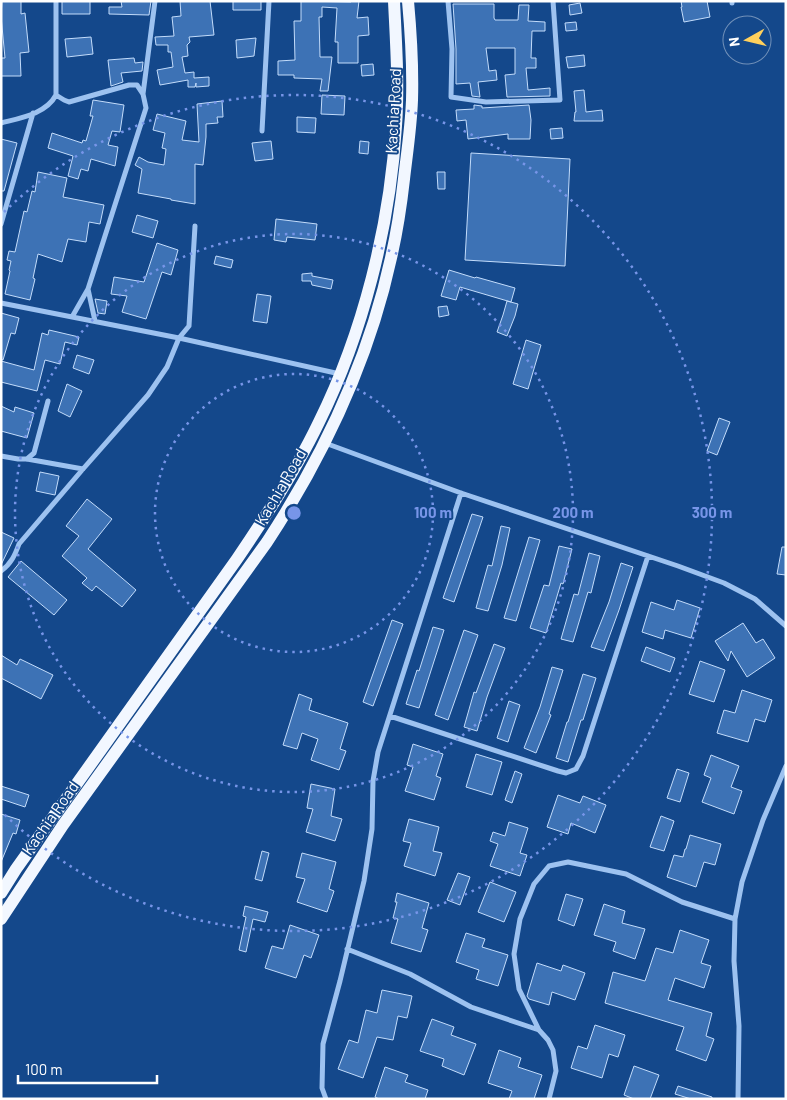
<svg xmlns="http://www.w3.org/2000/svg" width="787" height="1100" viewBox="0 0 787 1100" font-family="Barlow,sans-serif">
  <rect width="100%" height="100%" fill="#14488b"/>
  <path fill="#3d72b5" stroke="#c3dcfb" d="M2,1H21V14L25,13L29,52L20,53L21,76H1V58H5L1,16Z
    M62,1H90V14H62Z
    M121,1H151L149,15L109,14V7H122Z
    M180,1H210L214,35L189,37L190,42L187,45L188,56L182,57L185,73L194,72V78L209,77V86L196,87V83L195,87H188V80L160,85L157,70L173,67L171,52H168V45H156L155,37L174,36L172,17L181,16Z
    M233,1H261V10H233Z
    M301,1L351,2V1H359L357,18L368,17L369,35L358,36V63H338V42H335L337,8L322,7V17H319L320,57H332L328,91H320L322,79L294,78V75H278V61L295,60L294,21H301Z
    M681,1H707L710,17L684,22L681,7H682Z
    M580,3L582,13L570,15L569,5Z
    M453,4H494V18L495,20H518L519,5H529L528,21L545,22V31H532L531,58H536V68H526L528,90L550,88V96L507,97L505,75L515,74V48H486L489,71L496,70L497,80L478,82L480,97L472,96L470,83L456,84V49Z
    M576,22L577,30L566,31L565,23Z
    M91,37L93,54L67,57L65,39Z
    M256,38L254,56L237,58L236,40Z
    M584,55L585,66L568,68L566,57Z
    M134,58L135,63L143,62L142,71L121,73L123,82L111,86L108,60Z
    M373,64L374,75L362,76L361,65Z
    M584,90L586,112L602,110L603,121H574L575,112H576L574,91Z
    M322,95L345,96L344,115L321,114Z
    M93,100L124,105L120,132L112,131L108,145L118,147L115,166L91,159L88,171L81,169L78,179L68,176L73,156L48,148L52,133L82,143L83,140L86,141L93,116H90Z
    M222,101L223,117H217L218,123L206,124V137L203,165L195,164V204L171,200V199L138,193L142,169L135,165L139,157L148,162L164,165L166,149L162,148L165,133L153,130L157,114L186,121L182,140L199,142L197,104Z
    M474,105L482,106V108L529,105L531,120L530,139H508V134L468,139L466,120L457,121L456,110L474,109Z
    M297,117L316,118L315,133L297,132Z
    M562,128L563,138L551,139L550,129Z
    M1,139L17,143L4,191H1Z
    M271,141L273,159L255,161L252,143Z
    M360,141L369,142L368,154L359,153Z
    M471,153L570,159L565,266L465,260Z
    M38,172L67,178L63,197L104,205L100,224L89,222L86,242L68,239L62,262L38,254L33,278L35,279L30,300L5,294L10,271L9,270L11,261L7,260L9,251L15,252L24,211L27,212L32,191L35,192Z
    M437,172H445V189H438Z
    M137,215L158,221L153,238L132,232Z
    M276,219L317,224L315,240L287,237L286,242L274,240Z
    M157,243L178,250L171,275L162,272L146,319L122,312L127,296L111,294L114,277L144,282Z
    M216,256L233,260L231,268L214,264Z
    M449,270L475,278L476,277L515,288L511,302L460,287L456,300L441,296Z
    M312,273V276L333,280L331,289L312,285L311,281H302V274Z
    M257,294L271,296L267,323L253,321Z
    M95,299L107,301L105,314L98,313Z
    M507,301L518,304L515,316L507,336L497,332L503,315Z
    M447,306L449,315L439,317L438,307Z
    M1,313L19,318L15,334L11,333L3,360L1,359Z
    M49,330L79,337L77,345L65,342L60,364L45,360L37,391L1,382V361L34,370L42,333L48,335Z
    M526,340L541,345L528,389L513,384Z
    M77,355L94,360L89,374L73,368Z
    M67,384L82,391L70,417L58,411Z
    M1,406L14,412L15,407L34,413L27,438L1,431Z
    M719,418L730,422L717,455L707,451Z
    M40,472L59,476L55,495L36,491Z
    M87,499L112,519L88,549L136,590L122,607L96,586L92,591L82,583L87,578L62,556L79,536L66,526Z
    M472,514L483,517L454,602L443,598Z
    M501,526L510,528L502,565L488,611L476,608L488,565L492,566Z
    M1,532L14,538L1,565Z
    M529,537L540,540L516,621L504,618Z
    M559,546L572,549L563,584L561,583L546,633L530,628L544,585L549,586Z
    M782,547H786V575L777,574Z
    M589,553L600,556L591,593L588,592L573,642L561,639L574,594L578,595Z
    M21,561L67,600L54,615L8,577Z
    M621,563L633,567L619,610L604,651L591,647L609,602Z
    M677,600L700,608L691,638L665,630L663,639L642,632L651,602L674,610Z
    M392,620L403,624L373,706L363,702Z
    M743,623L756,643L763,639L775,658L747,677L731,651L728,661L715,641Z
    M433,627L444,630L419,708L406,704L417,670L419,671Z
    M464,630L478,635L448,720L435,715Z
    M494,644L505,648L487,697L477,731L464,727L474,692L476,693Z
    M646,647L675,658L670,672L641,661Z
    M1,655L17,665L20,659L53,675L41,699L1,678Z
    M700,661L725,670L714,702L689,694Z
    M552,667L563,670L549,714L551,715L536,753L524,748L540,707Z
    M583,674L596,678L583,720H581L568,762L556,758L567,722H568Z
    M742,690L772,700L765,722L755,719L748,742L717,733L724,710L735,713Z
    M299,694L312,699L309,710L348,723L340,749L346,751L339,770L311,760L318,739L302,733L297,749L283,745Z
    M509,701L520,705L508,742L497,738Z
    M413,744L443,754L436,776L441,778L434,800L405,791L413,767L407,765Z
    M476,754L502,762L492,795L466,787Z
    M711,755L739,766L731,787L742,791L734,814L702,802L711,778L704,775Z
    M677,769L689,773L680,802L667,798Z
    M515,771L522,774L512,803L505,800Z
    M311,784L335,789L331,816L342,819L335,841L306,832L313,809L307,808Z
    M1,786L29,795L25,807L1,799Z
    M558,795L580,803L583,796L606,805L595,833L571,823L568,834L547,827Z
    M1,814L20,820L16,834L13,833L1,862Z
    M661,816L674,821L664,851L650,847Z
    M409,819L439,827L433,851L442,853L435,876L404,866L411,843L403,841Z
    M509,822L528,828L520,853L527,855L520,876L490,866L498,844L490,841L493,832L505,836Z
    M690,835L721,844L715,865L704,862L696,887L667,877L674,855L683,857L685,849H686Z
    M262,851L269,853L262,881L255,879Z
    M302,853L336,862L329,889L334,891L327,912L297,902L305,879L296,877Z
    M458,873L470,877L460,905L447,900Z
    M490,882L516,892L504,922L478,912Z
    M397,893L429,903L422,928L428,930L421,952L391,943L398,919L393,918L397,902H395Z
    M566,894L583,899L574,926L558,920Z
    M604,904L625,911L622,923L645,929L635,959L613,951L616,942L594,935Z
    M245,906L268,912L265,922L253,919L246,952L239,950L246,917L243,916Z
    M290,925L319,935L311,958L304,955L296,978L265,968L272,946L283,949Z
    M680,930L709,940L701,963L711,966L704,988L675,978L668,1000L712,1013L706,1036L714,1039L706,1061L676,1050L684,1027L605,1003L613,972L645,981L656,948L673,953Z
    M466,933L485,939L482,947L508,955L498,986L476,979L479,970L456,962Z
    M537,963L561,971L563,965L585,973L575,1000L552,992L549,1005L529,999L527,996Z
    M382,990L412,996L407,1018L398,1016L393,1040L377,1037L363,1078L338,1069L349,1040L358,1043L366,1010L377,1013Z
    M432,1019L454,1027L451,1035L476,1044L464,1075L442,1066L444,1059L420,1051Z
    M595,1025L625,1035L618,1057L609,1054L602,1078L571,1068L578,1046L587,1049Z
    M499,1050L521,1058L518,1067L542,1075L534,1099H509L512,1091L488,1083Z
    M634,1066L659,1075L650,1099H634L624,1095Z
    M385,1067L408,1075L405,1082L428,1090L425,1099H379L375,1097Z
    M678,1086L712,1097V1099H691L675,1094Z"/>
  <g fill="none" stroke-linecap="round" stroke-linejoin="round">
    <path stroke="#9dc2f0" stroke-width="5" d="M448,1L452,49L451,97L486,102L560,100L553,1
      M732,1V3
      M143,94L155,1
      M56,95L64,100L69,102L129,85H137L143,94L146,108L88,289L72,317
      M1,123C20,118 46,114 56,95V1
      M262,131L269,1
      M1,224L33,113
      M88,289L95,321
      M1,303L179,338L340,374
      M325,443L461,493L678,566L724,583L755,599L786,626
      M1,456L18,459H27L83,469
      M27,459L34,453L48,401
      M1,571C11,564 15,555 19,544L83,469L148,395L167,367L179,338L189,326L195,226
      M390,716L558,771L566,773L576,769L583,756L648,556
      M347,949L410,974L471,1007L539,1030
      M326,1099L322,1088L323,1044L340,981L364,881L372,829L373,781L378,752L461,493
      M549,1099L556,1071L553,1050L548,1040L539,1030L519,989L514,954L520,919L534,884L549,866L568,862L626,874L682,902L735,919
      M738,1099L739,1026L734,961L735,919L742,882L763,820L786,766"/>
    <path stroke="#f2f7ff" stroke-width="12" d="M1,893L16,869L237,559C267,515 296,470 319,422C363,333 390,226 396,126C399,85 396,43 394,1
      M1,919L63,825L267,542C324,455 369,359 391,258C397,232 401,206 404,179C407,153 411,127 412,100C413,67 411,34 408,1"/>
  </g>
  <g fill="none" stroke="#7795e8" stroke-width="2.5" stroke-dasharray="2.5 5">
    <circle cx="294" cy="513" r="139"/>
    <circle cx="294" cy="513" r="279"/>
    <path d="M4 212A418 418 0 1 1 4 814"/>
  </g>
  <g text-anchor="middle" stroke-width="4" stroke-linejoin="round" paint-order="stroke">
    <g font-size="16" fill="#fff" stroke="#14488b">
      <text transform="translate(393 111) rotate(-87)" y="6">Kachia Road</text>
      <text transform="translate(280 487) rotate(-60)" y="6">Kachia Road</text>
      <text transform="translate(50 818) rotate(-55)" y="6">Kachia Road</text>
    </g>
  </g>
  <circle cx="294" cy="513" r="8" fill="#7795e8" stroke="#14488b" stroke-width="2.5"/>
  <g font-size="15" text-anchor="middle" font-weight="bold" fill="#7795e8" stroke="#14488b" stroke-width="4" stroke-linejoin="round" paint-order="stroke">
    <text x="433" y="518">100 m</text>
    <text x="573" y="518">200 m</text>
    <text x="712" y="518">300 m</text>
  </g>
  <rect width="787" height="1100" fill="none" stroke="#ffffff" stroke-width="5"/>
  <g transform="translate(747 40) rotate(262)"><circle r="24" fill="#14488b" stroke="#7291b9"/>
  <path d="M0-4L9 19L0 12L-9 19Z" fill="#ffd05c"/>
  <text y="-8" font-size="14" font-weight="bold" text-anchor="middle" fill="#ffffff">N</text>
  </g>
  <path d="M18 1075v8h139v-8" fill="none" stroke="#ffffff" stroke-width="2.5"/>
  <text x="25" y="1075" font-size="15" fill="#ffffff" stroke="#14488b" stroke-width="4" paint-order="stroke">100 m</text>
</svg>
